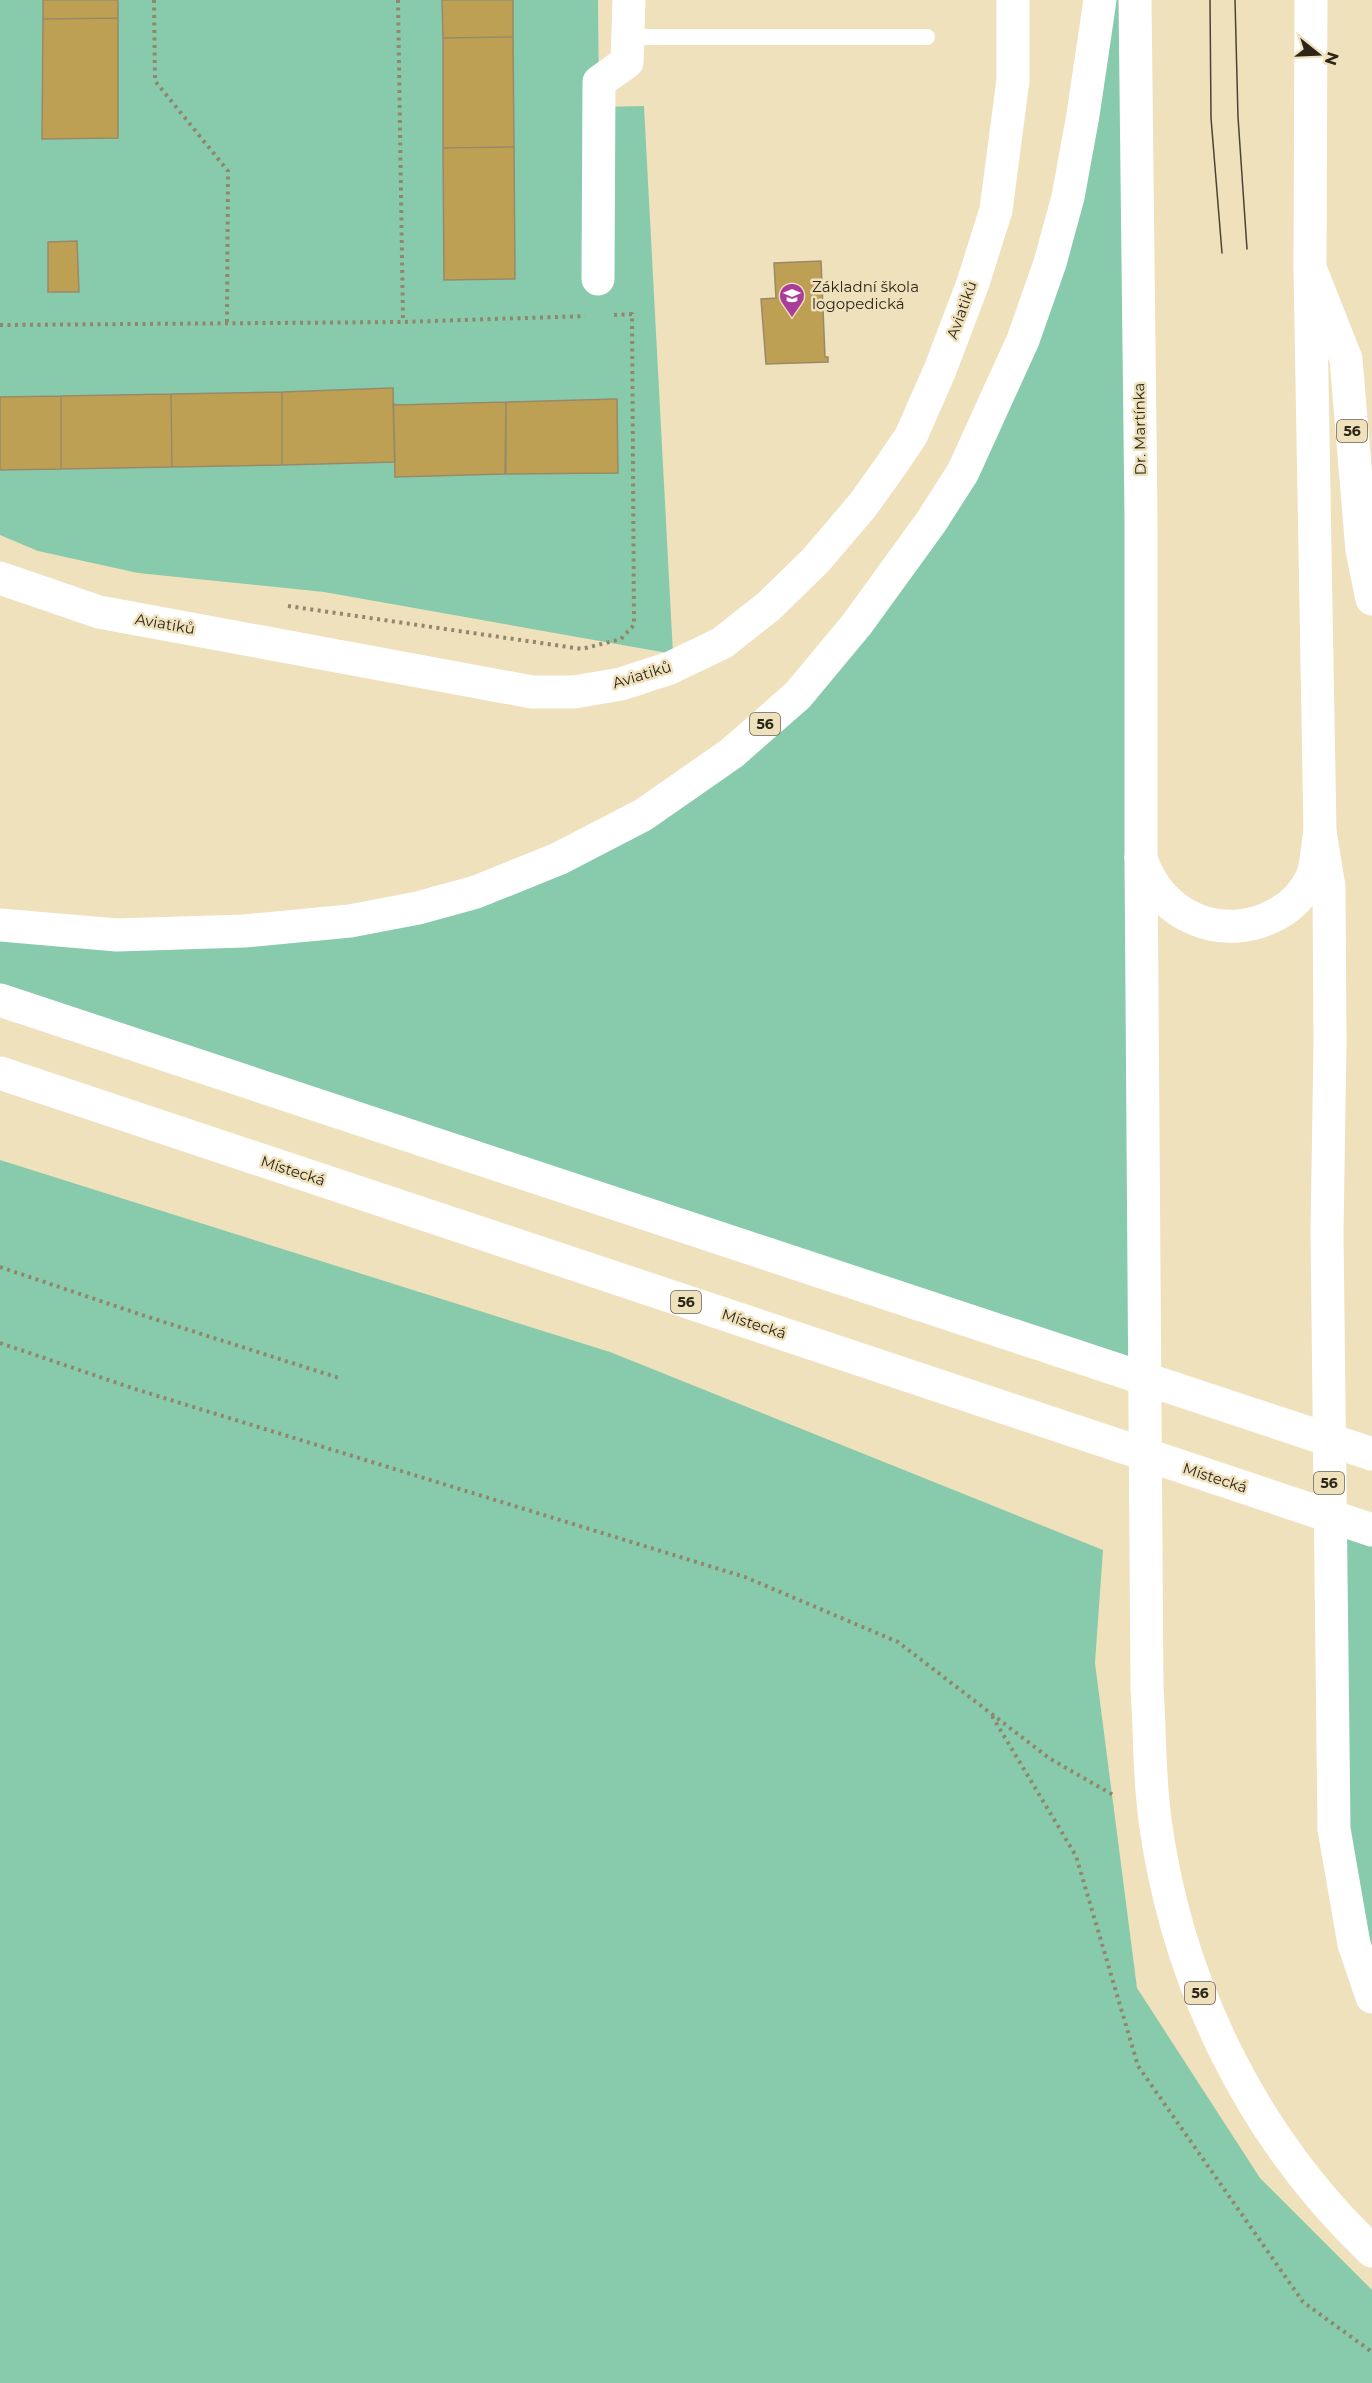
<svg xmlns="http://www.w3.org/2000/svg" width="1372" height="2383" viewBox="0 0 1372 2383" font-family="Montserrat,sans-serif">
  <rect width="100%" height="100%" fill="#f0e1bd"/>
  <path fill="#88cbac" d="M0,0H598L599,107L644,106L673,654L324,592L138,573L38,551L0,535Z
    M1100,0H1134L1144,1372L0,998V925L350,921L643,815L857,624L1023,340Z
    M0,1160L610,1352L1103,1550L1095,1663L1137,1988L1260,2178L1372,2290V2383H0Z
    M1334,1517L1372,1530V1997L1354,1944Z"/>
  <path fill="#bea055" stroke="#988a69" stroke-width="1.5" d="M43,0H118V18L43,19Z
    M442,0H513V37L443,38Z
    M118,18V138L42,139L43,19Z
    M513,37L514,147L443,148V38Z
    M514,147L515,279L444,280L443,148Z
    M77,241L79,292H48V242Z
    M821,261L825,357H828V362L766,364L761,299L776,298L774,263Z
    M391,388H393L395,462L282,465V392Z
    M282,392V465L172,467L171,394Z
    M171,394L172,467L61,469V396Z
    M61,396V469L0,470V397Z
    M616,399H617L618,473L506,474V402Z
    M506,402L505,474L395,477L393,403L396,405Z"/>
  <g fill="none" stroke-linecap="round" stroke-linejoin="round">
    <path stroke="#91876d" stroke-width="4" stroke-dasharray="3 4.5" stroke-linecap="butt" d="M154,0L155,81L228,171L227,323
      M398,0L403,322
      M0,325L403,322L585,316
      M288,606L582,649L621,639L634,625L632,314L614,315
      M0,1267L142,1315L339,1378
      M0,1343L135,1389L745,1577L898,1642L1049,1758L1115,1796
      M992,1716L1076,1856L1138,2066L1303,2302L1372,2352"/>
    <path stroke="#fff" stroke-width="16" d="M628,37H927"/>
    <path stroke="#fff" stroke-width="33" d="M1135,0L1141,518V858C1159,917 1223,944 1277,914C1292,906 1305,892 1312,877C1317,865 1317,846 1320,832L1310,268L1311,0
      M598,279L599,82L627,62L629,0
      M0,578L99,612L532,692H574L621,684L670,668L722,643L769,606L816,560L862,506L890,467L911,436L940,370L973,283L996,210L1013,80V0"/>
    <path stroke="#fff" stroke-width="33" d="M1310,268L1346,359L1362,551L1372,599
      M1320,832L1329,887L1330,1044L1327,1232L1334,1829L1354,1944L1372,1997
      M1141,858L1147,1688C1150,1731 1149,1776 1155,1820C1177,1983 1252,2137 1372,2251
      M0,925L117,935L244,931L350,921L418,908L476,892L558,859L643,815L732,753L798,695L857,624L931,522L963,472L1023,340L1050,263L1068,197L1083,115L1100,0
      M0,1000L1372,1454
      M0,1073L1372,1530"/>
    <path stroke="#4a4432" stroke-width="1.5" d="M1210,0L1211,118L1222,253
      M1235,0L1238,117L1247,249"/>
  </g>
  <defs>
    <symbol id="school-pin" viewBox="-11 -11 22 30"><path d="M0 17L-7.5 6A9.5 9.5 0 1 1 7.5 6Z" fill="#aa3c9b" stroke="#f0e1bd"/><path d="M0-5L7-2L0 1L-7-2ZM-4 1L0 2.5L4 1V4Q0 6-4 4Z" fill="#fff"/></symbol>
  </defs>
  <g fill-rule="evenodd">
    <use href="#school-pin" x="777" y="281" width="30" height="40"/>
  </g>
  <g text-anchor="middle" stroke-width="5" stroke-linejoin="round" paint-order="stroke">
    <g fill="#f0e1bd" stroke="#665e4a" stroke-width="1.5">
      <rect x="1337" y="420" width="30" height="22" rx="4.5"/>
      <rect x="750" y="713" width="30" height="22" rx="4.5"/>
      <rect x="671" y="1291" width="30" height="22" rx="4.5"/>
      <rect x="1314" y="1472" width="30" height="22" rx="4.5"/>
      <rect x="1185" y="1982" width="30" height="22" rx="4.5"/>
    </g>
    <g font-size="14" font-weight="bold" fill="#2b2618">
      <text x="1352" y="436">56</text>
      <text x="765" y="729">56</text>
      <text x="686" y="1307">56</text>
      <text x="1329" y="1488">56</text>
      <text x="1200" y="1998">56</text>
    </g>
    <g font-size="15" fill="#2b2618" stroke="#f0e1bd" text-anchor="start">
      <text x="812" y="292">Základní škola<tspan x="812" dy="17">logopedická</tspan></text>
    </g>
    <g font-size="15" fill="#2b2618" stroke="#f0e1bd">
      <text transform="translate(962 310) rotate(-70)" y="5">Aviatiků</text>
      <text transform="translate(1140 429) rotate(-91)" y="5">Dr. Martínka</text>
      <text transform="translate(165 624) rotate(10)" y="5">Aviatiků</text>
      <text transform="translate(642 675) rotate(-17)" y="5">Aviatiků</text>
      <text transform="translate(293 1171) rotate(18)" y="5">Místecká</text>
      <text transform="translate(754 1324) rotate(18)" y="5">Místecká</text>
      <text transform="translate(1215 1478) rotate(18)" y="5">Místecká</text>
    </g>
  </g>
  <g transform="translate(1318 54) rotate(108)" stroke="#f0e1bd" stroke-width="4.5" paint-order="stroke">
  <path d="M0-4.5L10 22L0 15L-10 22Z" fill="#2b2618"/>
  <text y="-9" font-size="16" font-weight="bold" text-anchor="middle" fill="#2b2618">N</text>
  </g>
</svg>
